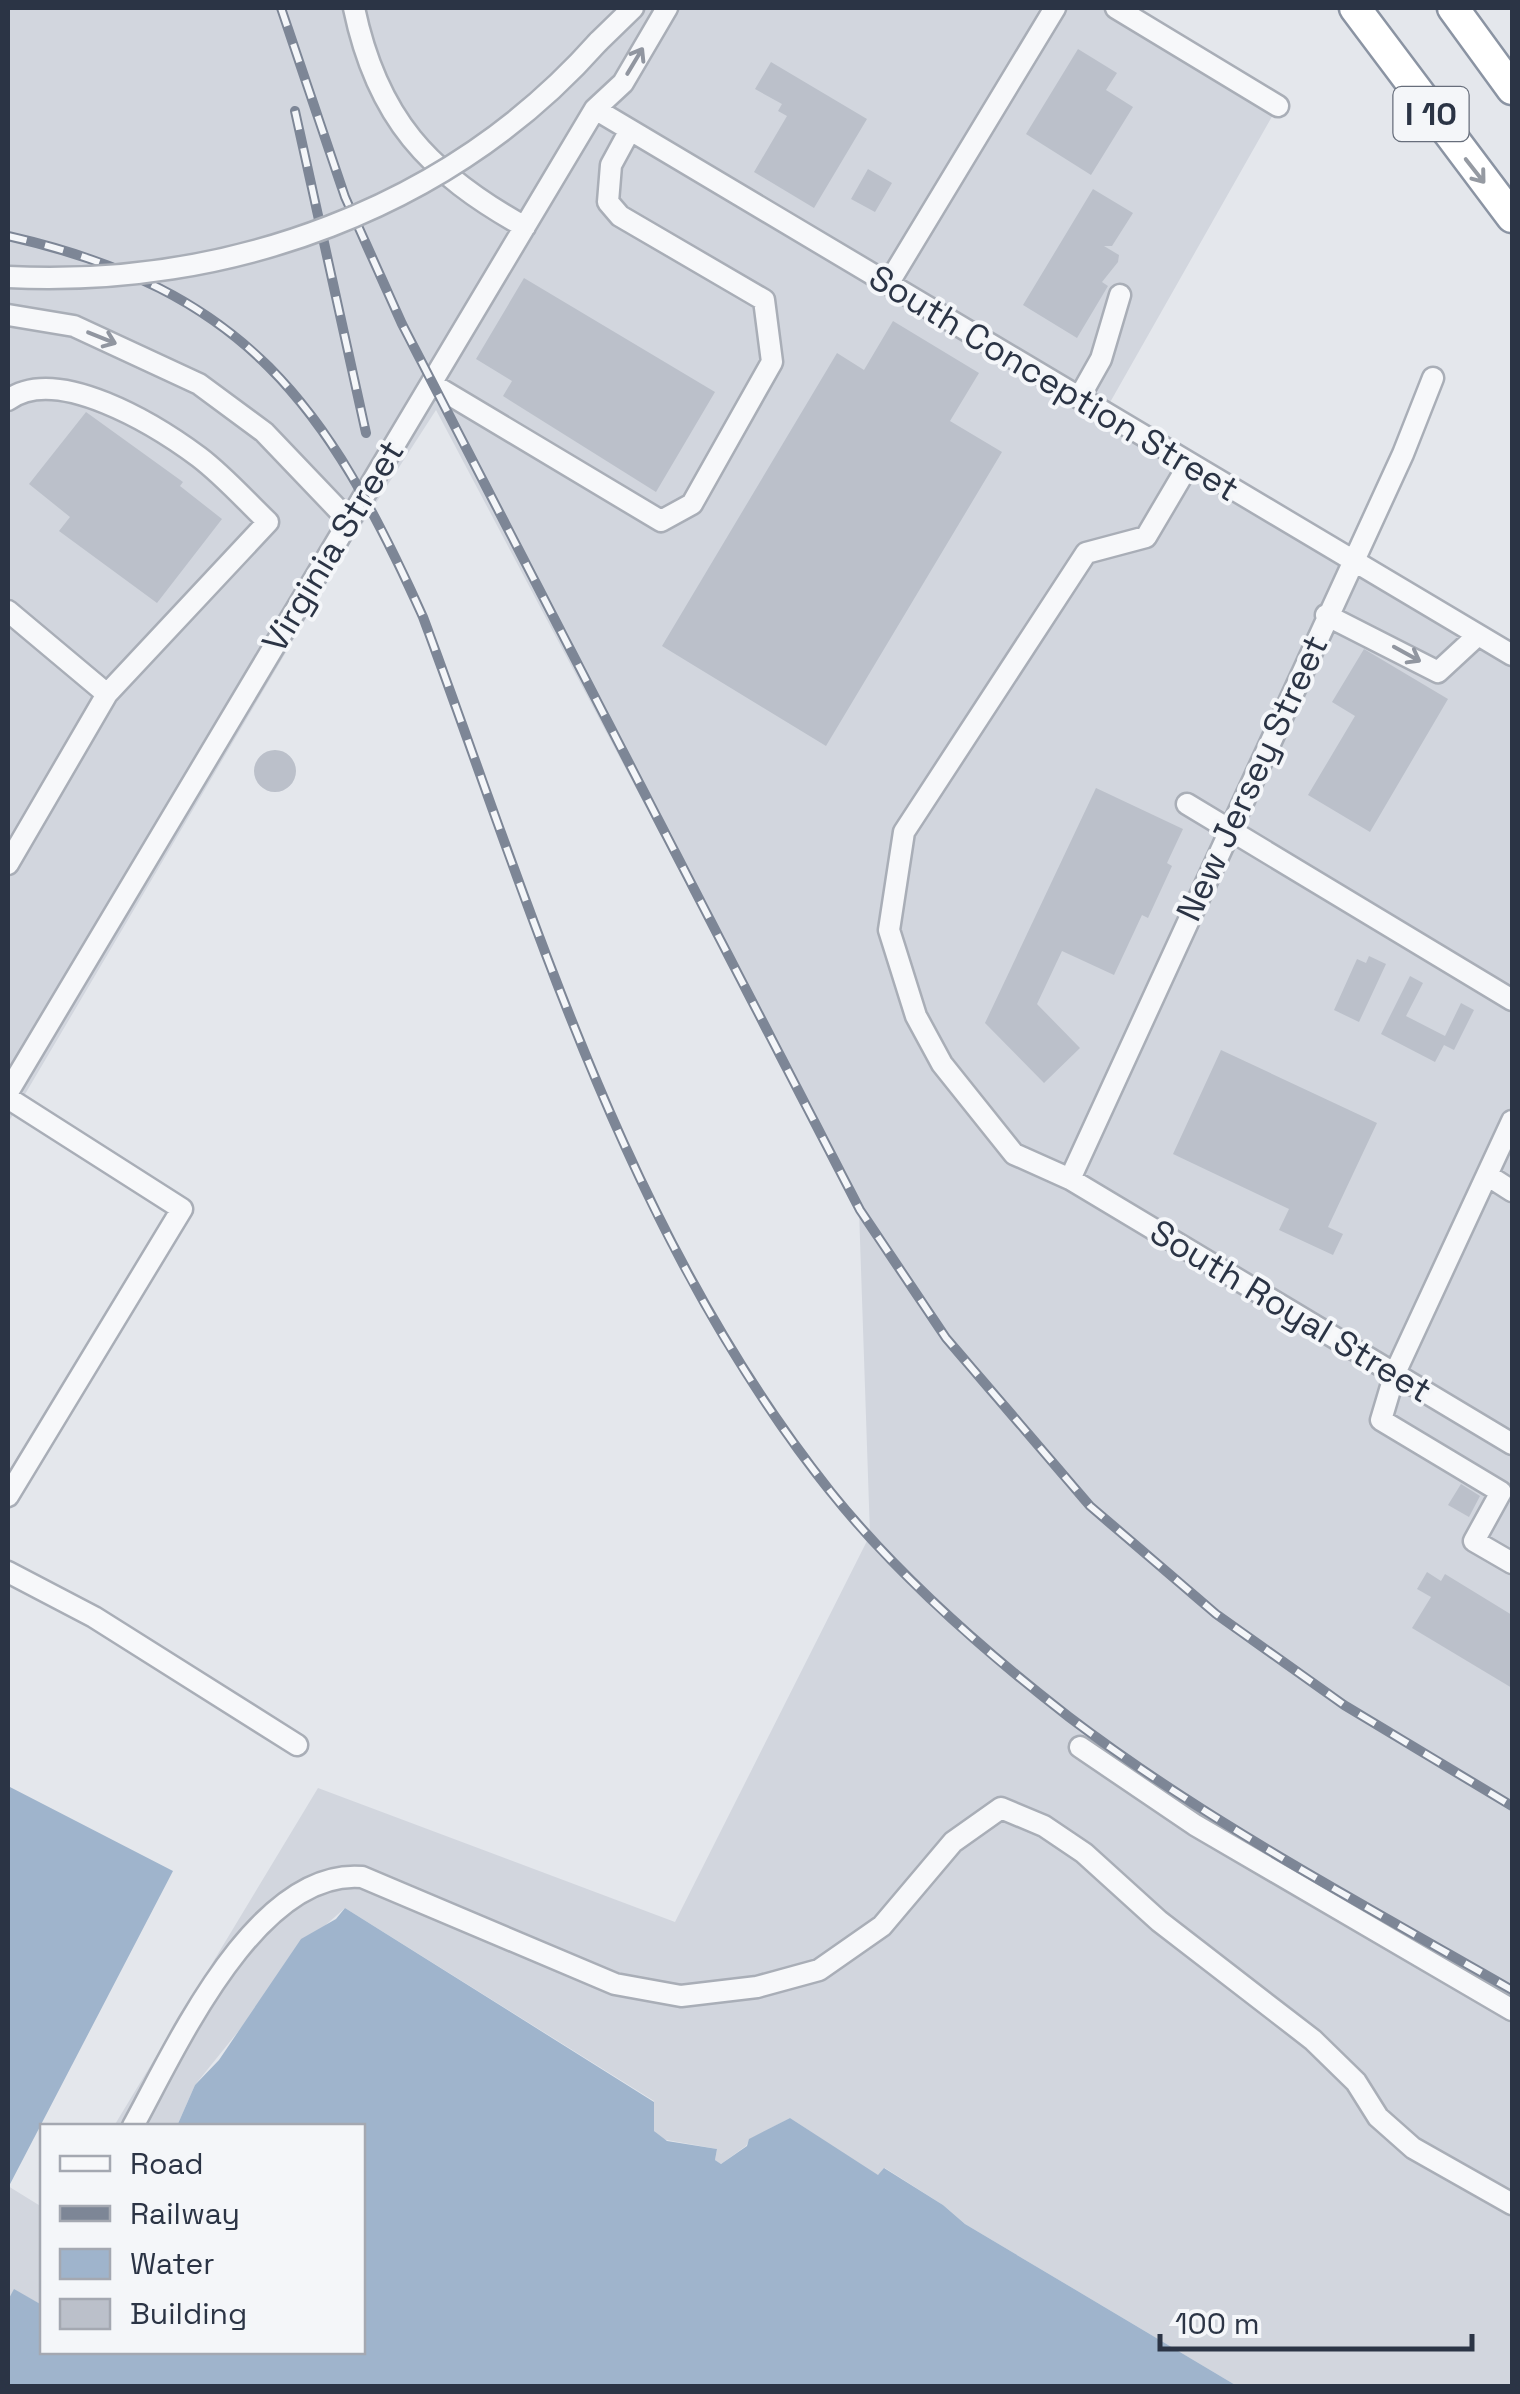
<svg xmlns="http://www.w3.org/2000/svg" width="1520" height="2394" viewBox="0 0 1520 2394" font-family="'Space Grotesk',sans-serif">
  <rect width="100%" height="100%" fill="#e4e7ec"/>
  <path fill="#d2d6de" d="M8,8H1115L1278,106L1104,413L1512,656V2386H1237L965,2224L943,2205L885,2168L878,2176L790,2118L750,2139L746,2146L721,2164L715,2160L717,2149L661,2139L654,2131V2101L345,1908L320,1930L195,2085L177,2126H114L318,1788L675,1922L870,1535L859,1210L436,410L354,537L8,1123Z
    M8,2186L42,2207V2305L14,2290L8,2300Z"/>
  <path fill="#9fb4cc" d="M8,1786L173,1871L8,2188Z
    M345,1908L654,2102V2131L667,2141L717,2149L715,2160L721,2164L747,2146L749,2139L790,2118L878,2175L884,2168L943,2205L965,2224L1237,2386H8V2300L14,2289L42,2305V2352H362V2126H177L195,2085L219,2060L301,1939L336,1919Z"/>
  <path fill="#bbc0ca" d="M1078,49L1117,73L1106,90L1133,107L1091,175L1026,134Z
    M771,62L867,119L814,208L754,172L787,116L778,111L782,104L755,89Z
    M868,169L892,183L875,212L851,199Z
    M1093,189L1133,213L1112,246H1104L1119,255L1118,262L1102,282L1108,286L1077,338L1023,305Z
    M524,278L715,392L656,492L503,396L512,381L476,359Z
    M893,321L979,373L950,421L1002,452L826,746L662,646L837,353L864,370Z
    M86,412L183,482L180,486L222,519L157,603L59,531L70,517L29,484Z
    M1364,649L1448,699L1370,832L1308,795L1355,716L1332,702Z
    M254 771a21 21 0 1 1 42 0a21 21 0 1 1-42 0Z
    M1096,788L1183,829L1167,863L1172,866L1148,918L1142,915L1114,975L1062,951L1037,1004L1080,1048L1044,1083L985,1023Z
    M1369,956L1386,964L1359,1022L1334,1010L1357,959L1366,963Z
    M1410,976L1423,983L1406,1016L1445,1036L1461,1003L1474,1010L1454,1050L1444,1045L1435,1062L1381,1034Z
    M1221,1050L1377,1123L1328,1227L1343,1234L1333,1255L1279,1230L1289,1209L1173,1154Z
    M1461,1484L1480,1496L1469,1517L1448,1505Z
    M1427,1572L1441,1581L1445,1574L1512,1615V1688L1412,1628L1431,1597L1417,1589Z"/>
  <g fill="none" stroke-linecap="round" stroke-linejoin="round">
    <defs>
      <path id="minor" d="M354,8C377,118 428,173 525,227
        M1116,8L1278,106
        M598,42L633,8
        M595,109L1512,655
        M888,284L1055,8
        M8,315L74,326L199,384L264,432L349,521
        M432,384L661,521L692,504L772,362L764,300L620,216L608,202L611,165L630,130
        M1079,398L1101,359L1120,295
        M8,400C57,364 156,425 199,457C224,476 246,501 268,522L107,694L8,864
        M1189,464L1146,537L1086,553L904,832L889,930L916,1016L942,1064L1014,1154L1070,1179L1512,1444
        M8,611L107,694
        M1326,615L1438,672L1478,635
        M1187,804L1512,1000
        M8,1092L595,109L623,83L667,8
        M8,1098L182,1209L8,1496
        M1512,1121L1395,1373L1381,1420L1501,1492L1474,1541L1512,1563
        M1487,1175L1512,1191
        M1070,1179L1403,454L1433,378
        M8,1572L94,1617L297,1745
        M1080,1747L1195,1825L1512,2010
        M133,2126C176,2048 256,1868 362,1877L615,1984L681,1996L757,1987L819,1970L882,1926L953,1842L1001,1808L1044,1826L1084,1853L1159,1921L1313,2040L1356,2082L1378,2117L1413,2148L1512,2204"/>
      <path id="highway" d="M1355,8L1512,217
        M1453,8L1512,89"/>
    </defs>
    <use href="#minor" stroke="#a9aeb7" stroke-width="25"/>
    <use href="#highway" stroke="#8b94a3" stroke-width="35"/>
    <use href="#minor" stroke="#f7f8fa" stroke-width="20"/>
    <use href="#highway" stroke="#fff" stroke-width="30"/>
    <defs>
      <path id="rail" d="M281,8L345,197L402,324L860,1210L946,1338L1090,1506L1216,1614L1344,1705L1512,1806
        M295,111L366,433
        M8,236C246,290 327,404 423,617C535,918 627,1236 830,1491C898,1576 984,1651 1069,1717C1207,1822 1363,1904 1512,1990"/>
    </defs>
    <use href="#rail" stroke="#7d8696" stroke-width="10"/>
    <use href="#rail" stroke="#f4f6f9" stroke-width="6" stroke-dasharray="19" stroke-linecap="butt"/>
    <defs>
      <path id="minor-bridge" d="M8,277C228,288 450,209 598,42"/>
    </defs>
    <use href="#minor-bridge" stroke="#a9aeb7" stroke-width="25" stroke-linecap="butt"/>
    <use href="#minor-bridge" stroke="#f7f8fa" stroke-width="20"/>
  </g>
  <defs><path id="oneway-shaft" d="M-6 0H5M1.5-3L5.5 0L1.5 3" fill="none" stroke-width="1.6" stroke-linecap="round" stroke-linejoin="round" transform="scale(2.5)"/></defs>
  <g stroke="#9196a0">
    <use href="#oneway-shaft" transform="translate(635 61) rotate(-59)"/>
    <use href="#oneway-shaft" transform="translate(102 338) rotate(22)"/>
    <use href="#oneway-shaft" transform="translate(1407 654) rotate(29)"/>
  </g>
  <use stroke="#959aa2" href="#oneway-shaft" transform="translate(1475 171) rotate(52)"/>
  <g text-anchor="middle" stroke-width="8" stroke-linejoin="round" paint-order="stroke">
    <rect fill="#f4f6f9" stroke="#676e7b" stroke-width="2.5" x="1393.5" y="87" width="75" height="54" rx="8"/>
    <g font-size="32" font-weight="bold" fill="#2b3445">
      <text x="1431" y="125">I 10</text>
    </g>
    <g font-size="35" fill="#2b3445" stroke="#f4f6f9">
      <text transform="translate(1054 383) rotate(31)" y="12">South Conception Street</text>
      <text transform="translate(333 546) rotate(-59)" y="12">Virginia Street</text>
      <text transform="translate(1252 778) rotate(-65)" y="12">New Jersey Street</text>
      <text transform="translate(1291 1311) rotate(31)" y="12">South Royal Street</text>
    </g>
  </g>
  <rect width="1520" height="2394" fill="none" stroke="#2b3445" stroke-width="20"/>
  <rect x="40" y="2124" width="325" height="230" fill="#f4f6f9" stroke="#a4a8b1" stroke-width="2.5"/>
  <rect x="60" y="2156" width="50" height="15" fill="#f7f8fa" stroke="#a4a8b1" stroke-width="2.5"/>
  <text x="130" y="2174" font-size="30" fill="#2b3445">Road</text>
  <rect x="60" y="2206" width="50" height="15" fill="#7d8696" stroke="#a4a8b1" stroke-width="2.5"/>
  <text x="130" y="2224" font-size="30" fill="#2b3445">Railway</text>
  <rect x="60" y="2249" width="50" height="30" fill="#9fb4cc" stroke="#a4a8b1" stroke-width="2.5"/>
  <text x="130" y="2274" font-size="30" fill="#2b3445">Water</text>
  <rect x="60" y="2299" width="50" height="30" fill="#bbc0ca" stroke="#a4a8b1" stroke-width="2.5"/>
  <text x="130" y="2324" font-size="30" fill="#2b3445">Building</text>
  <path d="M1160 2334v15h312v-15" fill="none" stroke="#2b3445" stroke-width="5"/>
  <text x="1175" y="2334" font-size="30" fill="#2b3445" stroke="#f4f6f9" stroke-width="8" paint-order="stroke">100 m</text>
</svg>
